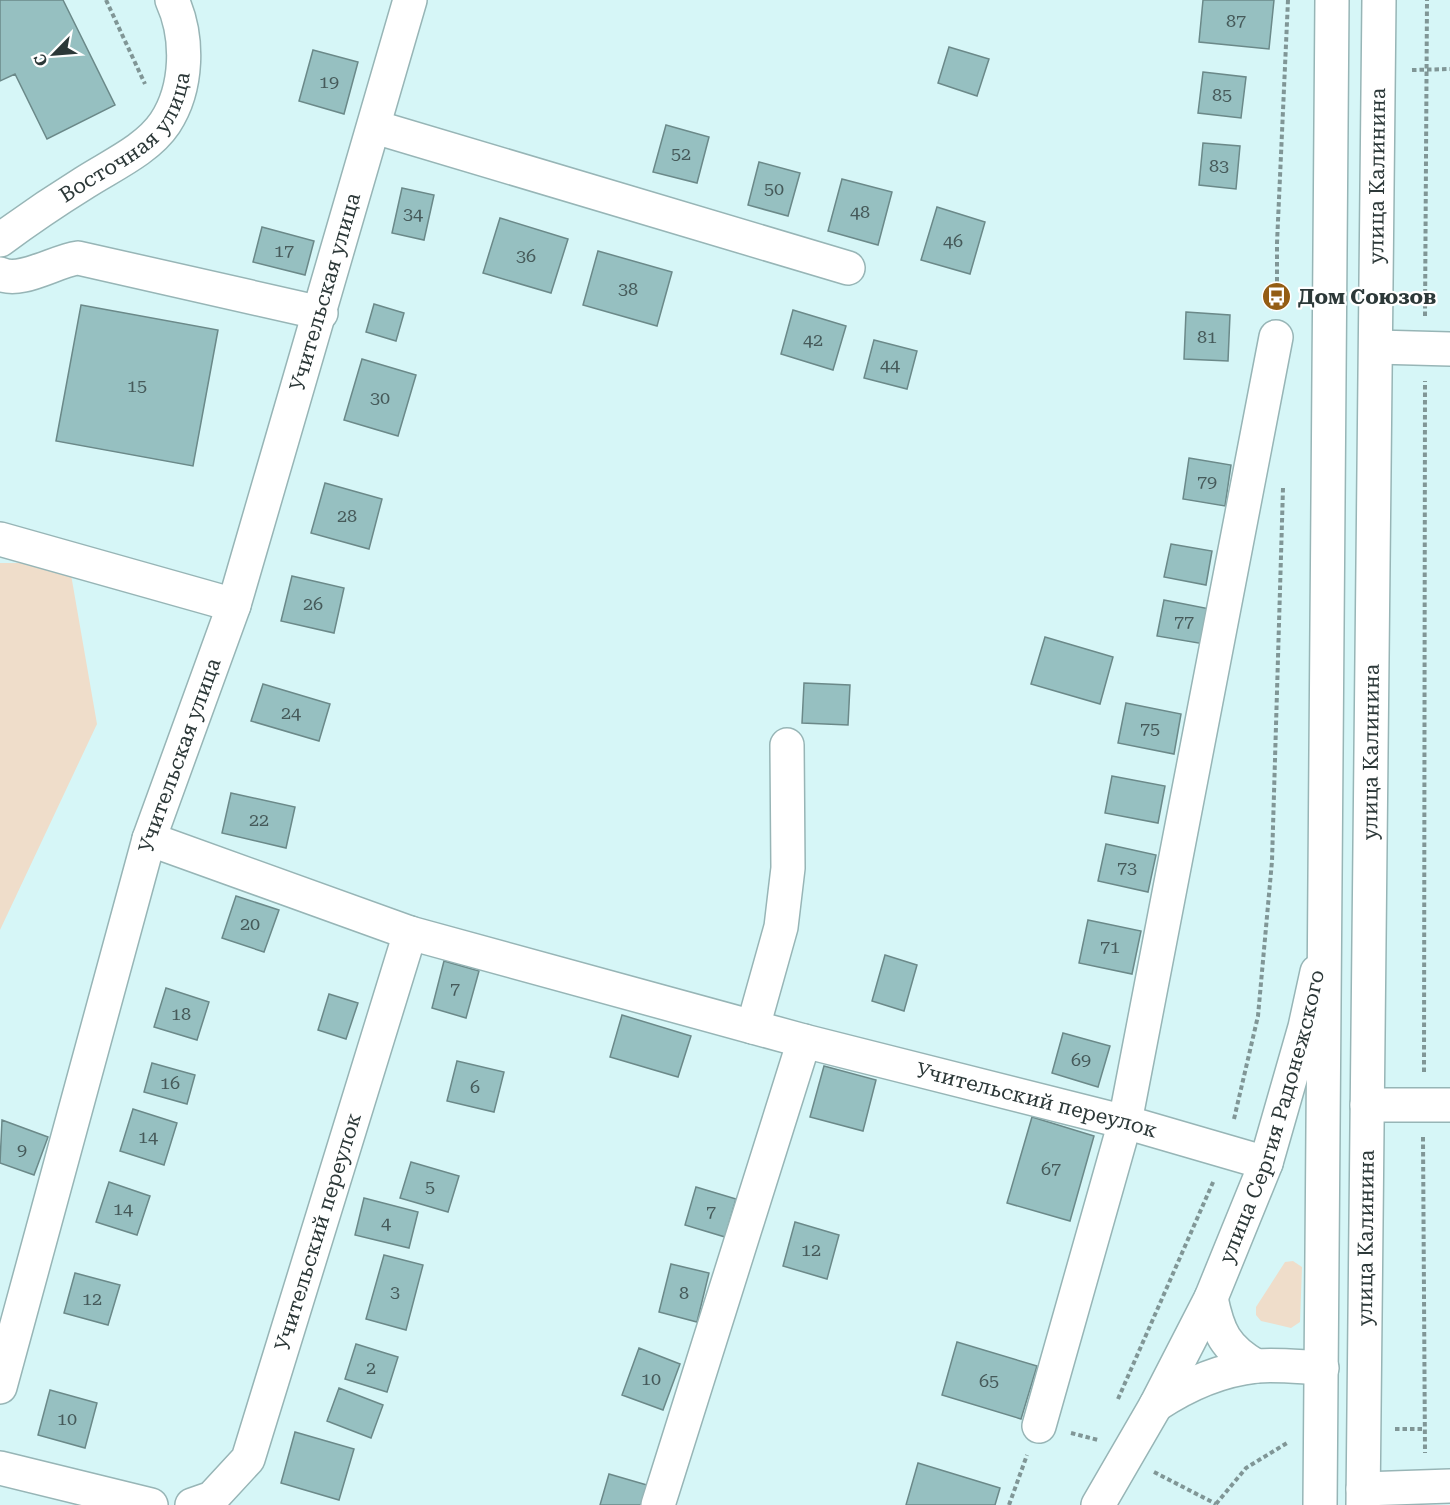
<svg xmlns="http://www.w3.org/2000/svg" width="1450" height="1505" viewBox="0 0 1450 1505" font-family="'Roboto Serif',serif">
  <rect width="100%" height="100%" fill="#d6f6f7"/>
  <path fill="#efddca" d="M0,563H69L97,724L0,930Z
    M1293,1261L1302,1267L1300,1322L1291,1328L1261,1321L1256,1315V1307L1285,1262Z"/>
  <path fill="#96c0c1" stroke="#6b8989" stroke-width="1.5" d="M0,0H63L115,105L47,139L15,74L0,81Z
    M1203,0H1274L1269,49L1199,42Z
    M949,47L989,59L977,96L938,83Z
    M313,50L358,62L344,114L299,101Z
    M1203,72L1246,77L1241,118L1198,113Z
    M666,125L709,137L697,183L653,172Z
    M1203,143L1240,146L1236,189L1199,185Z
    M759,162L800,173L788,216L748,205Z
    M842,179L892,192L878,245L828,231Z
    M402,188L434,195L424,240L392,233Z
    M937,207L985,222L970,274L921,260Z
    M500,218L568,239L551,293L483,273Z
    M262,227L314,241L305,275L253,262Z
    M598,251L672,272L657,326L583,305Z
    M374,304L404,313L396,341L366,332Z
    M81,305L218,330L193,466L56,441Z
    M793,310L846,326L833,370L781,354Z
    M1186,312L1230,315L1228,361L1184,359Z
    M874,340L917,351L907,389L864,378Z
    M362,359L416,375L398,436L344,420Z
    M1189,458L1231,465L1225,506L1183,499Z
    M325,483L382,499L369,549L311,533Z
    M1171,544L1212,551L1206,585L1164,577Z
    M292,576L344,588L334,633L281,621Z
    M1164,600L1210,609L1204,644L1157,636Z
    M1045,637L1113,657L1100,704L1031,684Z
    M804,683L850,685L848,725L802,723Z
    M263,684L330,704L319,741L251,721Z
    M1126,703L1181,714L1174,754L1118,743Z
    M1112,776L1165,786L1158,823L1105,813Z
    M231,793L295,807L286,848L222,833Z
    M1106,844L1156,855L1148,892L1098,881Z
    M236,896L279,910L264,952L222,938Z
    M1088,920L1141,931L1132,974L1079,963Z
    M885,955L917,965L904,1011L872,1001Z
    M444,961L479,971L466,1018L432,1008Z
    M166,988L209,1002L197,1040L154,1027Z
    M329,994L358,1003L346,1039L318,1030Z
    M622,1015L691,1036L678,1077L610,1057Z
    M1063,1033L1110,1046L1098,1087L1052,1073Z
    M457,1061L504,1072L494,1112L447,1101Z
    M152,1063L195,1075L187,1104L144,1092Z
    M824,1066L876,1080L863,1131L810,1117Z
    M133,1109L177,1123L164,1165L120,1151Z
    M1032,1117L1094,1136L1070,1221L1007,1203Z
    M2,1120L48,1137L34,1175L0,1163Z
    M411,1162L459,1176L448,1212L400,1198Z
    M109,1182L150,1196L137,1235L96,1222Z
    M696,1187L736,1199L725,1237L685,1225Z
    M364,1198L418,1212L409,1248L355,1235Z
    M795,1222L839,1235L827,1279L783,1266Z
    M384,1255L423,1265L406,1330L366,1319Z
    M671,1264L709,1273L697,1322L659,1312Z
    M75,1273L120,1285L108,1325L64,1313Z
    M957,1342L1037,1366L1021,1419L942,1395Z
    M356,1344L398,1357L387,1392L345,1379Z
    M639,1348L680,1364L663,1410L622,1395Z
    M339,1388L383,1405L371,1438L327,1421Z
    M50,1390L97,1403L85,1448L38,1435Z
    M295,1432L354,1449L339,1500L281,1483Z
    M918,1463L1000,1488L995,1505H906Z
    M609,1474L647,1485L641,1505H600Z"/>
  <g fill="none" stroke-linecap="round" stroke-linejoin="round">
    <defs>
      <g id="minor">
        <path d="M375,127L848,268"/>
        <path id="s1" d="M0,240C27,220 55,201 84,183C110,166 147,150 165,123C188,88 189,37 172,0"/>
        <path d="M0,274C21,284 55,261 78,258L321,313"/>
        <path d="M1377,347L1450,349"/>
        <path d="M0,539L234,605"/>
        <path id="s2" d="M149,839L410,933L804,1041L1125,1122L1266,1163"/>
        <path d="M753,1027L781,927L788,868L787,745"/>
        <path d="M1367,1105H1450"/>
        <path d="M1211,1298C1218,1332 1225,1348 1256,1366"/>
        <path id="s3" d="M0,1387L149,839L234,605L410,0"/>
        <path d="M1156,1405C1186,1385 1220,1370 1256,1366C1277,1364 1300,1367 1322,1368"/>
        <path d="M1039,1426L1125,1122L1276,337"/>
        <path d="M0,1468L151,1505"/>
        <path d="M1363,1489L1450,1486"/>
        <path id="s4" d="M192,1505L212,1498L248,1459L410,933"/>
        <path d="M658,1505L804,1041"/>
        <path id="s5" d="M1098,1505L1156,1405L1211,1298L1266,1163L1305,1027L1317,972"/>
      </g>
      <g id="major">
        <path d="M1320,1505L1332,0"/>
        <path id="s6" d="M1363,1505L1379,0"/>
      </g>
    </defs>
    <use href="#minor" stroke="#97b5b6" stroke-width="36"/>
    <use href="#major" stroke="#97b5b6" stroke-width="36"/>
    <path stroke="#809696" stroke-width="4" stroke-dasharray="4.5 3" stroke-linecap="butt" d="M106,0L145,84
      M1412,70L1450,69
      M1277,304V243L1288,0
      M1425,316L1427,0
      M1424,1072L1425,381
      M1234,1119L1258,1016L1272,861L1283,488
      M1423,1137L1425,1453
      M1118,1399L1214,1180
      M1395,1429H1425
      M1071,1433L1098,1440
      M1154,1472L1216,1504
      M1216,1504L1246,1468L1287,1443
      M1009,1505L1027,1455"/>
    <use href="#minor" stroke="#fff" stroke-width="33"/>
    <use href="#major" stroke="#fff" stroke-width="33"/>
  </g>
  <defs>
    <symbol id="bus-disc" viewBox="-11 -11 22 22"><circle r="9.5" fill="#945d14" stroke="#fff"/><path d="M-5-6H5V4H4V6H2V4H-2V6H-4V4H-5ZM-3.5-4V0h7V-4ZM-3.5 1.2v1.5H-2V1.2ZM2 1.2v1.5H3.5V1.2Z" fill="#fff"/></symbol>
  </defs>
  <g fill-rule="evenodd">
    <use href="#bus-disc" x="1260" y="280" width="33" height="33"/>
  </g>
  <g text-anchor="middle" stroke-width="4.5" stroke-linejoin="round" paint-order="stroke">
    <g font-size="18" fill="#465a5a">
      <text x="1236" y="27">87</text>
      <text x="329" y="88">19</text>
      <text x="1222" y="101">85</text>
      <text x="681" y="160">52</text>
      <text x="1219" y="172">83</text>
      <text x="774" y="195">50</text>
      <text x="860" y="218">48</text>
      <text x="413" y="220">34</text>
      <text x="953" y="247">46</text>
      <text x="284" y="257">17</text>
      <text x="526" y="262">36</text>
      <text x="628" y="295">38</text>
      <text x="1207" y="343">81</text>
      <text x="813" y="346">42</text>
      <text x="890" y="371">44</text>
      <text x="137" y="392">15</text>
      <text x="380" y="404">30</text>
      <text x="1207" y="488">79</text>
      <text x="347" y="522">28</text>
      <text x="313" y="610">26</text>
      <text x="1184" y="628">77</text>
      <text x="291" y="719">24</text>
      <text x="1150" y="735">75</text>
      <text x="259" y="826">22</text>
      <text x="1127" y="874">73</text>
      <text x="250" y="930">20</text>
      <text x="1110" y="953">71</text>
      <text x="455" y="995">7</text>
      <text x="181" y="1020">18</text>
      <text x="1081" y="1066">69</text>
      <text x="170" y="1089">16</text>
      <text x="475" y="1093">6</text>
      <text x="148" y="1143">14</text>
      <text x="22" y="1156">9</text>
      <text x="1051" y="1175">67</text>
      <text x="430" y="1193">5</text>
      <text x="123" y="1215">14</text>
      <text x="711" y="1218">7</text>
      <text x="386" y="1229">4</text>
      <text x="811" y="1256">12</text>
      <text x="395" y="1298">3</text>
      <text x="684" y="1299">8</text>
      <text x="92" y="1305">12</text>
      <text x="371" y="1374">2</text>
      <text x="651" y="1385">10</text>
      <text x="989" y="1387">65</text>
      <text x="67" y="1425">10</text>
    </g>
    <g font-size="21" fill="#2c3838" stroke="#fff">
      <text dy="7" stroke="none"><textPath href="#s1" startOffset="166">Восточная улица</textPath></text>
      <text dy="7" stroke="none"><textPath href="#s6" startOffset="1329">улица Калинина</textPath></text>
      <text dy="7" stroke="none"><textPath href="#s3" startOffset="1143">Учительская улица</textPath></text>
      <text dy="7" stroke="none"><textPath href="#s6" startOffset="753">улица Калинина</textPath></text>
      <text dy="7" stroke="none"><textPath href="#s3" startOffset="657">Учительская улица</textPath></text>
      <text dy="7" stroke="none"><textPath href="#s2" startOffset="926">Учительский переулок</textPath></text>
      <text dy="7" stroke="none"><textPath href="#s5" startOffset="428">улица Сергия Радонежского</textPath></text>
      <text dy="7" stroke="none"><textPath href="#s4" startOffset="312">Учительский переулок</textPath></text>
      <text dy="7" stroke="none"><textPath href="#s6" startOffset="267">улица Калинина</textPath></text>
    </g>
    <g font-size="21" font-weight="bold" fill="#2c3838" stroke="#fff" text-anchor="start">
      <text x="1298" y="304">Дом Союзов</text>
    </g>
  </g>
  <g transform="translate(54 54) rotate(245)" stroke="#ffffff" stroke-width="4.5" paint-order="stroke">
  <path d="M0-4.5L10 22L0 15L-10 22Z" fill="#2c3838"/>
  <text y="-9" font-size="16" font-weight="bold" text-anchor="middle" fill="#2c3838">С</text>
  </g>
</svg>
